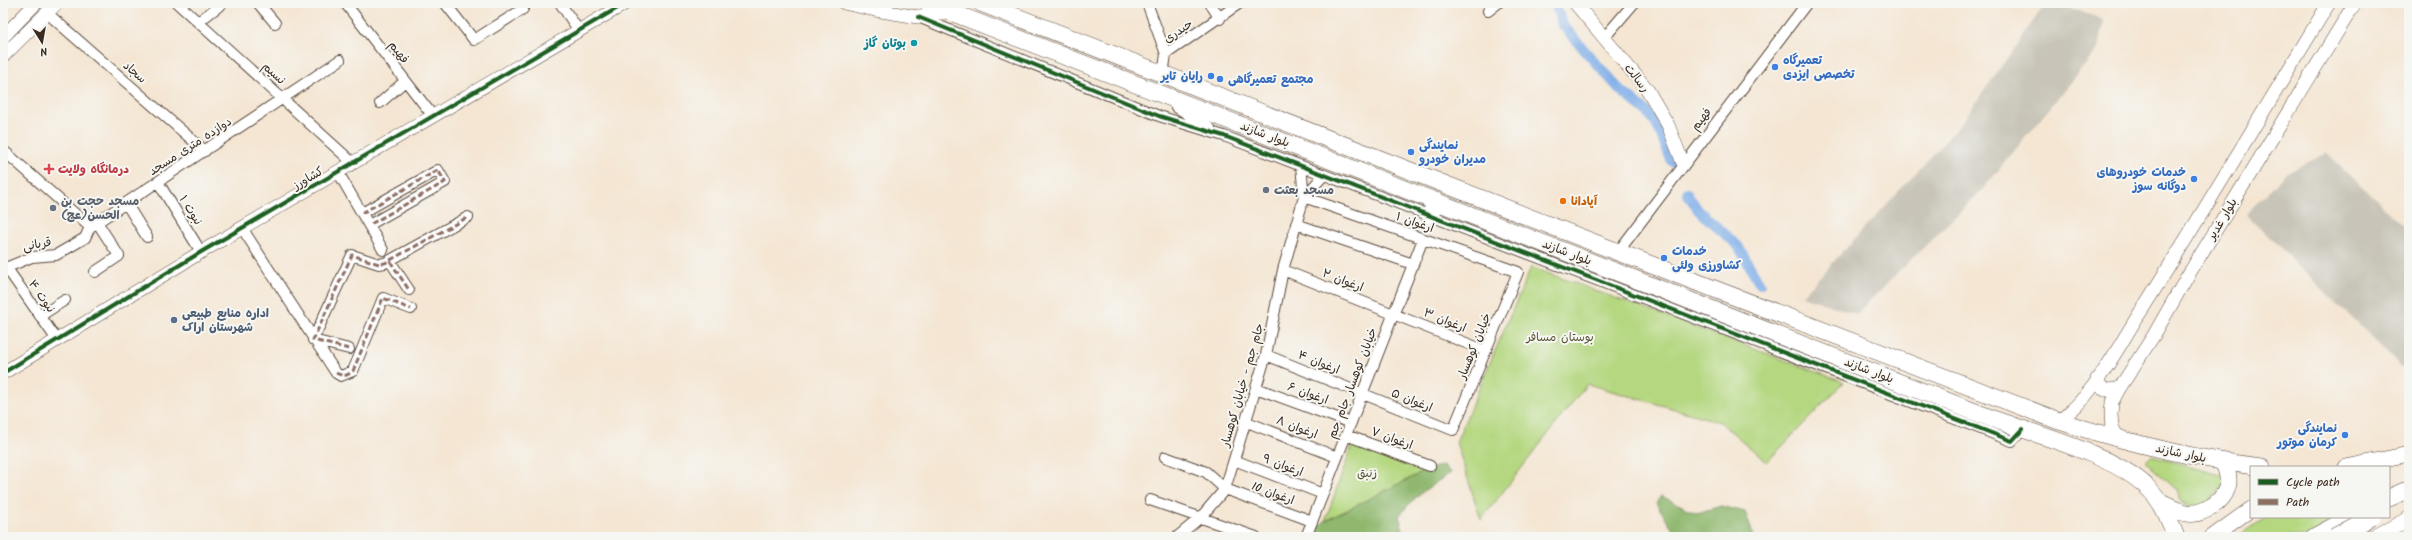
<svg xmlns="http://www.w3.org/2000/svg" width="2412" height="540" viewBox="0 0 2412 540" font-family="Kalam,'Playpen Sans Arabic',sans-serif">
  <rect width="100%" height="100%" fill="#f6f6f2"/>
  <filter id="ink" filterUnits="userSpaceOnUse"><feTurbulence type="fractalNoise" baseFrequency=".025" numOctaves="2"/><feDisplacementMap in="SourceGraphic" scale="8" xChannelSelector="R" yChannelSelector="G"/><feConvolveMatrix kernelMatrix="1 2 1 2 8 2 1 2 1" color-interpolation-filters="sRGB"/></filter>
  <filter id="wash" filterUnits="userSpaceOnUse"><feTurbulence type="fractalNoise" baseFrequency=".012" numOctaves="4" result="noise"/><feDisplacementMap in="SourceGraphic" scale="16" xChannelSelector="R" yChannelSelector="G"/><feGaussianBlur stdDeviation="0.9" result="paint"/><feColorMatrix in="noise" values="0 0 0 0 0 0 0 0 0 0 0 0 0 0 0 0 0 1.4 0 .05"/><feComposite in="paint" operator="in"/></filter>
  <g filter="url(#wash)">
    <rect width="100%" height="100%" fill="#f4e6d3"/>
    <path fill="#c8c4b8" d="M2046,3H2057L2104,20L2099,48L1982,190L1856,314L1802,296L1960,125Z
      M2326,153L2409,232V374L2246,214L2287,172Z"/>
    <path fill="#b4d77f" stroke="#78804e" d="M1531,267L1844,382L1767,462L1720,422L1587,384L1481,520L1456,442Z
      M1353,443L1427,470L1325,521Z
      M2151,456L2224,475L2225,484L2210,501L2190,506L2179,501L2176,490L2145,462Z
      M2266,517H2358L2349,537H2236Z"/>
    <path fill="#8fb86e" stroke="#657146" d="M1443,465L1451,473C1431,485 1413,497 1399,516L1405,537H1314V531L1325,521L1427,470Z
      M1661,496L1697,513L1721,506L1745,512L1754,537H1678L1656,503Z"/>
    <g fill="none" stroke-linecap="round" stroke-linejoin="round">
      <path stroke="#7eade8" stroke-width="10" d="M1555,3L1562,24L1586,52L1620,90L1647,112L1656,123L1672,162
        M1687,193L1698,210L1738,246L1760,284"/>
    </g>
  </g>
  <g filter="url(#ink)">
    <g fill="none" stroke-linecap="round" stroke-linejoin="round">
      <defs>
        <path id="street" d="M177,3L353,163
          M258,3L275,23
          M345,3L433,116
          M445,3L474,40L523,9
          M560,3L579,31
          M1147,3L1166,54
          M1210,3L1220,19
          M1488,11L1498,3
          M47,13L205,151
          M918,17L1159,116L1224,136L2012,441L2023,429
          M198,22L223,3
          M1604,38L1634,3
          M1163,75L1166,54L1240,3
          M380,103L405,81
          M1176,107L1210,128
          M3,150L90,227
          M338,172L383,250
          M158,182L201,252
          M1304,197L1324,175
          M126,203L147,237
          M362,213L438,170L445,182L369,225
          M1296,224L1413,264
          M90,227L340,60
          M242,228L336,373L341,376L353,371L383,298L411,309
          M1618,252L1807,3
          M390,261L409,290
          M6,267L57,340
          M3,269L32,257L56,255L85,238L90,227
          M1283,270L1486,351
          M95,272L119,256L97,222
          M40,316L65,300
          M349,349L313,340L352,255L379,264L385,263L468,217
          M1266,355L1453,430L1518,272L1304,197
          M1256,388L1351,423
          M1247,422L1337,457
          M1346,435L1430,466
          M1165,457L1206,472L1225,489L1312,521
          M1234,460L1323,494
          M1150,500L1256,537
          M1177,537L1201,517L1225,489L1266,355L1283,270L1304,197L1301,166
          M1306,537L1423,239"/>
        <path id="secondary" d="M844,3L875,10L918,17L949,11
          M1575,3L1647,89L1668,125L1683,163
          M3,37L36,3
          M3,56L57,3
          M3,373L201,252L626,3
          M2097,379L2101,387L2107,390L2119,389
          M2059,421C2096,394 2118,346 2143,308C2207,207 2267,105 2329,3
          M2120,439L2112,428L2111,414L2112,402L2119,389L2154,335L2187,277L2355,3"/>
        <path id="primary" d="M2346,467L2409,454
          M2212,537L2251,509
          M2358,537L2364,517
          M2375,537L2409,519"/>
        <path id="highway" d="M928,3L1993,419C2038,435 2114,455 2147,487C2162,500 2169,519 2176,537
          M981,3L1618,252L2059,421C2125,442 2193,459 2262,467
          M1430,216L1436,201
          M2389,498L2409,489
          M2161,503C2169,507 2178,512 2187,513C2196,515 2204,511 2211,507C2228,496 2233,481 2223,462
          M2314,537L2351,517"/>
      </defs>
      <use href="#street" stroke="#574639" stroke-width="12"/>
      <use href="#secondary" stroke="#574639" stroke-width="14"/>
      <use href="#primary" stroke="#574639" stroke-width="16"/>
      <use href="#highway" stroke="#574639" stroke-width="18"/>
      <use href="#street" stroke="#fff" stroke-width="10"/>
      <use href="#secondary" stroke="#fff" stroke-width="13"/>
      <use href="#primary" stroke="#fff" stroke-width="15"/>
      <use href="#highway" stroke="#fff" stroke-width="17"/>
      <defs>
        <path id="highway-bridge" d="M2334,537L2372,517"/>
      </defs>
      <use href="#highway-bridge" stroke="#574639" stroke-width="18" stroke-linecap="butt"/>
      <use href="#highway-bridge" stroke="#fff" stroke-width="17"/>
      <path stroke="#8d6e63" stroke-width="3" stroke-dasharray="6 3" stroke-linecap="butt" d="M362,213L438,170L445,182L369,225
        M390,261L409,290
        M349,349L313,340L352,255L379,264L385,263L468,217
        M336,373C343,377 347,376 353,371L383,298L411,309"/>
      <defs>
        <path id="cycleway" d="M918,17L1159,116L1224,136L2012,441L2023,429
          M3,373L201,252L626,3"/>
      </defs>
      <use href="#cycleway" stroke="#f6f6f2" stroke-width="6"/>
      <use href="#cycleway" stroke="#1b5e20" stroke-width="4"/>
    </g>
  </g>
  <circle fill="#0f9aa8" stroke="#f6f6f2" stroke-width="1.5" cx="914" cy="43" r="4"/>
  <g fill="#3f7fe0" stroke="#f6f6f2" stroke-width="1.5">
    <circle cx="1775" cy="67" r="4"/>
    <circle cx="1211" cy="76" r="4"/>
    <circle cx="1220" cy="79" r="4"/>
    <circle cx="1411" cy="152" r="4"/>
    <circle cx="2194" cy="179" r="4"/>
    <circle cx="1664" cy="258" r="4"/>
    <circle cx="2345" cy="435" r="4"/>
  </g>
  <path fill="#e0444e" stroke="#f6f6f2" stroke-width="1.5" d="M47 163h4v4h4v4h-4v4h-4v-4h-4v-4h4z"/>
  <g fill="#6b7280" stroke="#f6f6f2" stroke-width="1.5">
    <circle cx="1266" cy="190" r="4"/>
    <circle cx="53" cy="208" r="4"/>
  </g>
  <circle fill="#e8710a" stroke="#f6f6f2" stroke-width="1.5" cx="1563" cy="201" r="4"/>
  <circle fill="#5c6f8a" stroke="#f6f6f2" stroke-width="1.5" cx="174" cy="320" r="4"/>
  <g text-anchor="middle" stroke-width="4" stroke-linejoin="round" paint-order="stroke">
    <g font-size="12" fill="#3b2a1e" stroke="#f6f6f2">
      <text transform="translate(1178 31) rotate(-34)" y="4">حیدری</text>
      <text transform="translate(399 52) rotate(52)" y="4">فهیم</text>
      <text transform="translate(135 72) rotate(41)" y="4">سجاد</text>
      <text transform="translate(274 73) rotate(42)" y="4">نسیم</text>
      <text transform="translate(1637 78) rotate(52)" y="4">رسالت</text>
      <text transform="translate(1701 119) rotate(-52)" y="4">فهیم</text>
      <text transform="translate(1265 134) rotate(21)" y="4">بلوار شازند</text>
      <text transform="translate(190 146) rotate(-33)" y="4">دوازده متری مسجد</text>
      <text transform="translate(308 178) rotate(-30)" y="4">کشاورز</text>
      <text transform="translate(191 210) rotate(58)" y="4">نبوت ۱</text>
      <text transform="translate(2222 219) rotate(-59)" y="4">بلوار غدیر</text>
      <text transform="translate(1415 222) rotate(19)" y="4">ارغوان ۱</text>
      <text transform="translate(37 244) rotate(-10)" y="4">قربانی</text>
      <text transform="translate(1567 252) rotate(21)" y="4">بلوار شازند</text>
      <text transform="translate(1343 280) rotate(21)" y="4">ارغوان ۲</text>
      <text transform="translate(42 296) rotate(55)" y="4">نبوت ۴</text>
      <text transform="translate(1445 320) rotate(22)" y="4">ارغوان ۳</text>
      <text transform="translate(1474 346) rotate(-68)" y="4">خیابان کوهسار</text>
      <text transform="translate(1319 362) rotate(22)" y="4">ارغوان ۴</text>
      <text transform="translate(1869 370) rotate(21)" y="4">بلوار شازند</text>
      <text transform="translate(1352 383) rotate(-69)" y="4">خیابان کوهسار جام جم</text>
      <text transform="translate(1242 385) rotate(-74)" y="4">جام جم - خیابان کوهسار</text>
      <text transform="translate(1308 393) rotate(20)" y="4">ارغوان ۶</text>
      <text transform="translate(1412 400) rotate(22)" y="4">ارغوان ۵</text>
      <text transform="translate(1297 427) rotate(21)" y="4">ارغوان ۸</text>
      <text transform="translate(1392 438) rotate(20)" y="4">ارغوان ۷</text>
      <text transform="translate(2181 453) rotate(12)" y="4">بلوار شازند</text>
      <text transform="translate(1283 465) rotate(21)" y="4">ارغوان ۹</text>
      <text transform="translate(1273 493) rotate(20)" y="4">ارغوان 10</text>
    </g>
    <g font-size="12" font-weight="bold" fill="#0d838f" stroke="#f6f6f2" text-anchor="end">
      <text x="906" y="47">بوتان گاز</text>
    </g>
    <g font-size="12" font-weight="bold" fill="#366cbe" stroke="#f6f6f2" text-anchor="start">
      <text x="1783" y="64">تعمیرگاه<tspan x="1783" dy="14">تخصصی ایزدی</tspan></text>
      <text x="1203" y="80" text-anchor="end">رایان تایر</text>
      <text x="1228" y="83">مجتمع تعمیرگاهی</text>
      <text x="1419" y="149">نمایندگی<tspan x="1419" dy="14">مدیران خودرو</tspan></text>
      <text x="2186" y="176" text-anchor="end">خدمات خودروهای<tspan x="2186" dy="14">دوگانه سوز</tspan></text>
      <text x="1672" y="255">خدمات<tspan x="1672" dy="14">کشاورزی ولئی</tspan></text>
      <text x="2337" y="432" text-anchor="end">نمایندگی<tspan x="2337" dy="14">کرمان موتور</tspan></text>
    </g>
    <g font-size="12" font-weight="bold" fill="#be3a42" stroke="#f6f6f2" text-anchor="start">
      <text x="58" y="173">درمانگاه ولایت</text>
    </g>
    <g font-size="12" font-weight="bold" fill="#5b616d" stroke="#f6f6f2" text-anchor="start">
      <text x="1274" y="194">مسجد بعثت</text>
      <text x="61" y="205">مسجد حجت بن<tspan x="61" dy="14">الحسن(عج)</tspan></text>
    </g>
    <g font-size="12" font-weight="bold" fill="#c56008" stroke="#f6f6f2" text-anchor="start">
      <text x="1571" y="205">آپادانا</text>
    </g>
    <g font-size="12" font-weight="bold" fill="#4e5e75" stroke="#f6f6f2" text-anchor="start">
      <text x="182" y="317">اداره منابع طبیعی<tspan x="182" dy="14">شهرستان اراک</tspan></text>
    </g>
    <g font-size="12" fill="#595536" stroke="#f6f6f2">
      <text x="1560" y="341">بوستان مسافر</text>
      <text x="1367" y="477">زنبق</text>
    </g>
  </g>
  <rect width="2412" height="540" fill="none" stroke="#f6f6f2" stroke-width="16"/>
  <rect x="2250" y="466" width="140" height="52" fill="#f6f6f2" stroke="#aba49d"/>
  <rect x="2258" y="479" width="20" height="6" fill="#1b5e20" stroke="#aba49d"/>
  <text x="2286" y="486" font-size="12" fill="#3b2a1e">Cycle path</text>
  <rect x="2258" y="499" width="20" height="6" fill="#8d6e63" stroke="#aba49d"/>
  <text x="2286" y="506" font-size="12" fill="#3b2a1e">Path</text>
  <g transform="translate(42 42) rotate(169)" stroke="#f6f6f2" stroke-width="3" paint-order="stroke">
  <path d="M0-3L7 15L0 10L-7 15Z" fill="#3b2a1e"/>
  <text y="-6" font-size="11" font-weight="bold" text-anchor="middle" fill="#3b2a1e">N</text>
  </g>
</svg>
